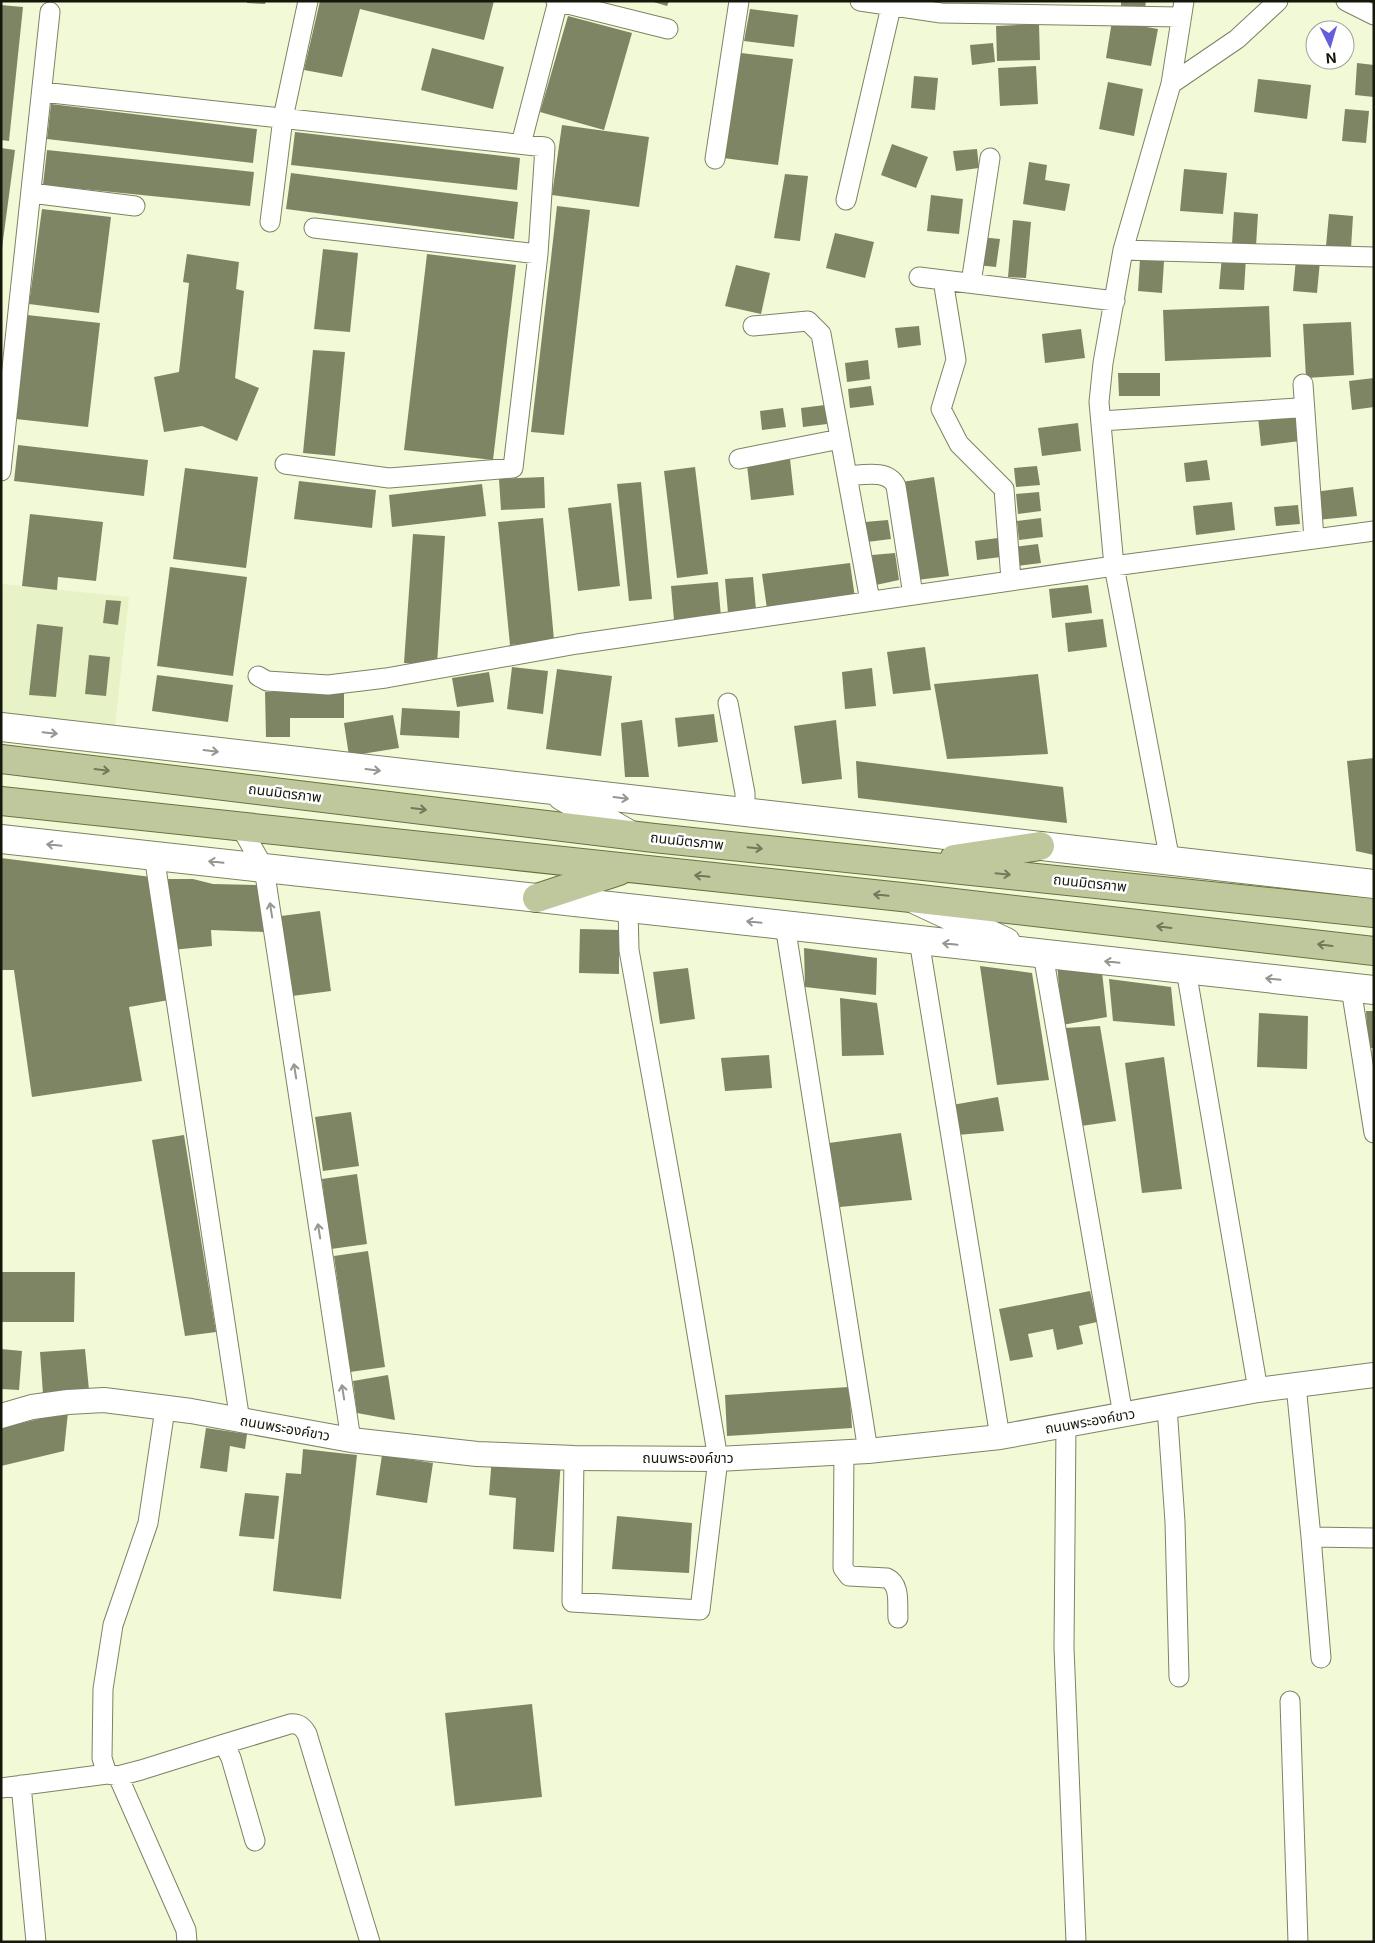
<svg xmlns="http://www.w3.org/2000/svg" width="1375" height="1943" viewBox="0 0 1375 1943" font-family="Inter,'Noto Sans Thai',sans-serif">
  <rect width="100%" height="100%" fill="#f1f9d6"/>
  <path fill="#e7f2c7" d="M2,584L129,597L115,726L1,714Z"/>
  <path fill="#7e8565" d="M247,1H266L265,4L247,3Z
    M320,1H494L484,40L360,9L342,77L304,70Z
    M650,1H669L667,6Z
    M1121,1H1146L1145,9L1121,7Z
    M1,5L23,7L9,141L1,140Z
    M750,9L798,15L794,47L744,41Z
    M568,16L632,33L604,130L540,112Z
    M1112,21L1158,29L1151,66L1106,58Z
    M1039,24L1040,60L997,61L996,26Z
    M993,43L995,62L972,65L970,45Z
    M432,48L504,67L493,109L421,90Z
    M741,53L793,59L778,165L723,158Z
    M1357,63L1374,65V97L1355,95Z
    M1036,66L1038,104L1000,106L998,68Z
    M914,76L938,78L935,110L911,108Z
    M1258,79L1311,85L1307,119L1254,112Z
    M1108,82L1143,89L1134,136L1099,129Z
    M51,104L257,129L253,163L47,139Z
    M1345,109L1369,111L1366,143L1342,141Z
    M562,125L649,137L639,207L552,195Z
    M295,132L520,158L517,190L291,165Z
    M892,144L928,157L916,188L881,175Z
    M1,148L15,150L2,248L1,247Z
    M977,149L979,168L956,171L953,151Z
    M47,150L254,172L250,206L43,185Z
    M1029,162L1047,165L1045,180L1070,184L1065,211L1023,204Z
    M1184,169L1227,173L1223,214L1180,211Z
    M291,173L518,202L514,239L286,209Z
    M785,174L808,176L800,241L774,238Z
    M931,195L963,199L959,234L927,231Z
    M557,206L590,210L564,435L531,432Z
    M42,209L111,217L99,313L29,304Z
    M1234,212L1258,214L1256,246L1232,244Z
    M1329,214L1353,216L1351,248L1326,246Z
    M1013,220L1031,222L1026,278L1008,277Z
    M835,233L874,242L865,278L826,268Z
    M980,237L1000,239L996,267L977,265Z
    M323,249L358,253L350,332L314,329Z
    M187,254L239,262L236,289L244,291L235,378L259,388L237,441L202,426L164,432L154,377L179,372L189,283L183,282Z
    M427,254L516,265L493,460L404,450Z
    M1222,256L1246,258L1244,290L1219,289Z
    M1140,259L1164,261L1162,293L1138,291Z
    M1296,259L1320,261L1317,293L1293,291Z
    M736,265L770,273L761,314L725,306Z
    M1269,306L1271,357L1165,361L1163,310Z
    M27,315L100,323L88,427L16,419Z
    M1351,322L1354,375L1306,378L1303,324Z
    M919,326L921,345L898,348L895,328Z
    M1081,329L1085,358L1045,363L1042,334Z
    M313,350L345,352L335,456L303,453Z
    M868,360L870,379L847,382L845,363Z
    M1118,373H1160V396H1119Z
    M1374,378V407L1352,410L1349,381Z
    M871,386L874,405L850,408L848,389Z
    M825,405L827,424L803,427L801,408Z
    M783,408L786,427L762,430L760,411Z
    M1297,413L1300,441L1261,446L1258,417Z
    M1078,423L1081,451L1042,456L1038,428Z
    M18,445L148,460L144,496L14,481Z
    M790,459L794,495L751,500L747,465Z
    M1207,460L1210,480L1186,482L1184,463Z
    M1037,466L1040,485L1016,487L1014,468Z
    M695,467L708,574L677,578L664,471Z
    M185,468L258,477L246,568L173,559Z
    M544,477L545,508L501,510L499,479Z
    M934,477L949,576L917,580L902,482Z
    M299,481L376,490L372,528L294,519Z
    M641,482L652,599L629,601L617,484Z
    M482,484L486,516L392,527L389,495Z
    M1353,487L1357,516L1317,520L1314,492Z
    M1039,492L1041,511L1018,514L1016,494Z
    M1232,502L1235,530L1196,535L1193,506Z
    M611,503L620,586L578,591L568,508Z
    M1298,505L1300,524L1276,526L1274,507Z
    M30,514L103,522L96,581L58,577L57,590L22,586Z
    M543,518L554,640L510,645L498,522Z
    M1041,518L1043,537L1019,540L1017,521Z
    M888,520L891,539L867,542L865,522Z
    M413,534L445,536L437,665L404,663Z
    M998,538L1001,557L977,560L975,541Z
    M1038,544L1041,563L1017,566L1015,547Z
    M895,553L899,580L876,585L872,555Z
    M850,563L855,598L767,609L762,574Z
    M170,567L247,577L233,676L157,666Z
    M753,577L756,610L728,613L725,579Z
    M718,582L721,617L674,620L671,586Z
    M1088,585L1092,613L1052,618L1049,589Z
    M106,600L121,601L118,625L103,623Z
    M1103,619L1107,647L1068,652L1065,623Z
    M37,624L63,627L56,697L29,695Z
    M925,647L931,690L893,694L887,652Z
    M89,655L110,657L106,696L85,694Z
    M512,667L548,671L543,714L507,709Z
    M872,668L876,706L845,709L842,672Z
    M557,669L612,676L601,756L546,749Z
    M489,672L494,702L457,707L452,678Z
    M1038,674L1048,754L947,759L934,684Z
    M157,675L233,685L228,722L152,711Z
    M344,691V718H290V737H266L265,692Z
    M402,708L460,711L459,738L400,735Z
    M714,714L718,742L678,747L675,718Z
    M393,715L399,748L349,756L344,723Z
    M642,720L649,777H625L621,723Z
    M836,720L842,779L802,784L794,726Z
    M1374,758V855L1356,851L1347,761Z
    M856,761L1063,787L1067,823L858,798Z
    M1,858L151,877L169,1000L129,1007L142,1081L32,1097L14,970H1Z
    M162,879H193L213,884L259,885L264,932L211,930L212,946L172,950Z
    M320,911L331,991L292,996L281,916Z
    M580,929L619,930V974L579,973Z
    M804,948L877,958L876,995L805,987Z
    M1057,962L1102,972L1107,1017L1062,1025Z
    M980,966L1032,973L1049,1080L997,1085Z
    M688,968L695,1019L660,1024L653,972Z
    M1109,979L1171,987L1175,1026L1113,1021Z
    M840,998L877,1003L884,1055L842,1056Z
    M1366,1011H1374V1048H1368Z
    M1259,1013L1308,1016L1307,1069L1257,1067Z
    M1100,1026L1116,1121L1081,1126L1065,1028Z
    M769,1055L772,1088L725,1091L721,1058Z
    M1164,1057L1182,1189L1142,1193L1125,1063Z
    M998,1097L1004,1131L957,1135L952,1105Z
    M351,1112L359,1166L323,1171L315,1117Z
    M901,1133L912,1200L840,1207L829,1143Z
    M184,1135L216,1332L185,1336L152,1140Z
    M357,1174L367,1244L331,1249L322,1179Z
    M368,1251L385,1367L350,1372L334,1256Z
    M1,1272H75L74,1322H1Z
    M1090,1291L1097,1322L1079,1326L1083,1344L1057,1350L1053,1329L1028,1334L1033,1357L1010,1361L999,1309Z
    M1,1349L22,1351L19,1390L1,1389Z
    M85,1349L89,1390L43,1394L40,1352Z
    M388,1375L395,1420L357,1413L353,1381Z
    M849,1387L852,1428L727,1436L725,1395Z
    M68,1412L64,1451L1,1466V1428Z
    M206,1428L247,1434L245,1449L230,1446L227,1472L200,1468Z
    M303,1449L357,1455L341,1599L273,1591L286,1473L301,1474Z
    M382,1455L433,1463L427,1503L376,1495Z
    M492,1456L561,1461L554,1552L513,1549L516,1498L489,1495Z
    M245,1493L279,1496L274,1539L239,1536Z
    M617,1516L692,1523L689,1573L612,1569Z
    M532,1704L542,1797L455,1806L445,1713Z"/>
  <g fill="none" stroke-linecap="round" stroke-linejoin="round">
    <defs>
      <path id="minor" d="M556,1L668,29
        M860,1L941,13L1181,17
        M1346,1L1374,15
        M1171,84L1237,39L1278,1
        M42,92L545,147L538,254L513,468L389,478L285,464
        M521,144L558,1
        M715,159L739,1
        M31,193L135,206
        M846,200L891,7
        M270,222L283,118L308,1
        M314,228L538,254
        M1123,250L1374,257
        M919,277L1115,301
        M943,280L956,360L941,409L959,444L1004,489L1011,580
        M971,283L990,158
        M753,326L808,321L821,334L870,601
        M1303,384L1314,539
        M1101,421L1297,408
        M739,459L840,439
        M1,471L50,12
        M847,476C863,475 888,469 896,486L913,595
        M258,676L267,681L328,685L386,678L577,644L1114,566L1374,531
        M728,703L745,793V812
        M240,826L264,868L351,1440
        M154,855L240,1421
        M1170,861L1114,566L1099,402L1103,363L1123,250L1171,84L1184,1
        M785,925L868,1451
        M919,940L1000,1437
        M1043,954L1123,1415
        M1186,970L1258,1390
        M1351,988L1374,1133
        M1296,1385L1311,1537L1374,1538
        M1167,1407L1175,1522L1179,1677
        M1066,1425L1064,1648L1076,1942
        M844,1452L843,1568L849,1576L887,1578C901,1585 897,1604 898,1618
        M574,1458L572,1602L700,1610L718,1459L683,1250L629,950L628,908
        M1311,1537L1321,1658
        M1290,1701L1298,1942
        M224,1744L290,1724C299,1723 303,1727 307,1734L370,1942
        M107,1774L118,1776L141,1770L224,1744L231,1758L255,1841
        M118,1776L186,1930L187,1942
        M21,1785L36,1942
        M1,1788L107,1774L102,1758L103,1689L113,1625L148,1523L165,1409"/>
      <path id="tertiary" d="M1,1416L32,1407L68,1402L104,1400L191,1411L351,1440L477,1454L574,1458L718,1459L868,1451L1000,1437L1258,1390L1374,1375"/>
      <path id="secondary" d="M1,727L1374,884
        M562,796L630,835
        M1,839L1374,990
        M916,900L1006,942"/>
      <path id="primary" d="M1,759L654,838L1374,913
        M1,801L911,898L1374,951
        M954,859L1040,846
        M537,898L619,871"/>
    </defs>
    <use href="#minor" stroke="#7c8363" stroke-width="21"/>
    <use href="#tertiary" stroke="#7c8363" stroke-width="26"/>
    <use href="#secondary" stroke="#7c8363" stroke-width="30"/>
    <use href="#primary" stroke="#67723f" stroke-width="30"/>
    <use href="#minor" stroke="#fff" stroke-width="19"/>
    <use href="#tertiary" stroke="#fff" stroke-width="24"/>
    <use href="#secondary" stroke="#fff" stroke-width="28"/>
    <use href="#primary" stroke="#bfc89d" stroke-width="28"/>
  </g>
  <defs><path id="oneway-shaft" d="M-6 0H5M1.5-3L5.5 0L1.5 3" fill="none" stroke-width="1.6" stroke-linecap="round" stroke-linejoin="round" transform="scale(1.25)"/></defs>
  <g stroke="#959791">
    <use href="#oneway-shaft" transform="translate(50 733) rotate(6)"/>
    <use href="#oneway-shaft" transform="translate(211 751) rotate(7)"/>
    <use href="#oneway-shaft" transform="translate(373 770) rotate(7)"/>
    <use href="#oneway-shaft" transform="translate(621 798) rotate(7)"/>
    <use href="#oneway-shaft" transform="translate(54 845) rotate(-174)"/>
    <use href="#oneway-shaft" transform="translate(216 862) rotate(-174)"/>
    <use href="#oneway-shaft" transform="translate(271 910) rotate(-99)"/>
    <use href="#oneway-shaft" transform="translate(754 922) rotate(-174)"/>
    <use href="#oneway-shaft" transform="translate(950 944) rotate(-174)"/>
    <use href="#oneway-shaft" transform="translate(1112 962) rotate(-174)"/>
    <use href="#oneway-shaft" transform="translate(1273 979) rotate(-174)"/>
    <use href="#oneway-shaft" transform="translate(295 1071) rotate(-99)"/>
    <use href="#oneway-shaft" transform="translate(319 1231) rotate(-99)"/>
    <use href="#oneway-shaft" transform="translate(343 1392) rotate(-99)"/>
  </g>
  <g stroke="#72785b">
    <use href="#oneway-shaft" transform="translate(102 770) rotate(7)"/>
    <use href="#oneway-shaft" transform="translate(419 809) rotate(7)"/>
    <use href="#oneway-shaft" transform="translate(755 848) rotate(6)"/>
    <use href="#oneway-shaft" transform="translate(1003 874) rotate(6)"/>
    <use href="#oneway-shaft" transform="translate(702 876) rotate(-174)"/>
    <use href="#oneway-shaft" transform="translate(881 895) rotate(-174)"/>
    <use href="#oneway-shaft" transform="translate(1164 927) rotate(-173)"/>
    <use href="#oneway-shaft" transform="translate(1325 945) rotate(-173)"/>
  </g>
  <g text-anchor="middle" stroke-width="5" stroke-linejoin="round" paint-order="stroke">
    <g font-size="14" fill="#14170a" stroke="#fff">
      <text transform="translate(285 793) rotate(7)" y="5">ถนนมิตรภาพ</text>
      <text transform="translate(687 841) rotate(6)" y="5">ถนนมิตรภาพ</text>
      <text transform="translate(1090 883) rotate(6)" y="5">ถนนมิตรภาพ</text>
      <text transform="translate(1090 1421) rotate(-10)" y="5">ถนนพระองค์ขาว</text>
      <text transform="translate(285 1428) rotate(10)" y="5">ถนนพระองค์ขาว</text>
      <text x="688" y="1463">ถนนพระองค์ขาว</text>
    </g>
  </g>
  <rect width="1375" height="1943" fill="none" stroke="#14170a" stroke-width="5"/>
  <g transform="translate(1330 45) rotate(175)"><circle r="24" fill="#ffffff" stroke="#a1a29d"/>
  <path d="M0-4L9 19L0 12L-9 19Z" fill="#645fd8"/>
  <text y="-8" font-size="14" font-weight="bold" text-anchor="middle" fill="#14170a">N</text>
  </g>
</svg>
